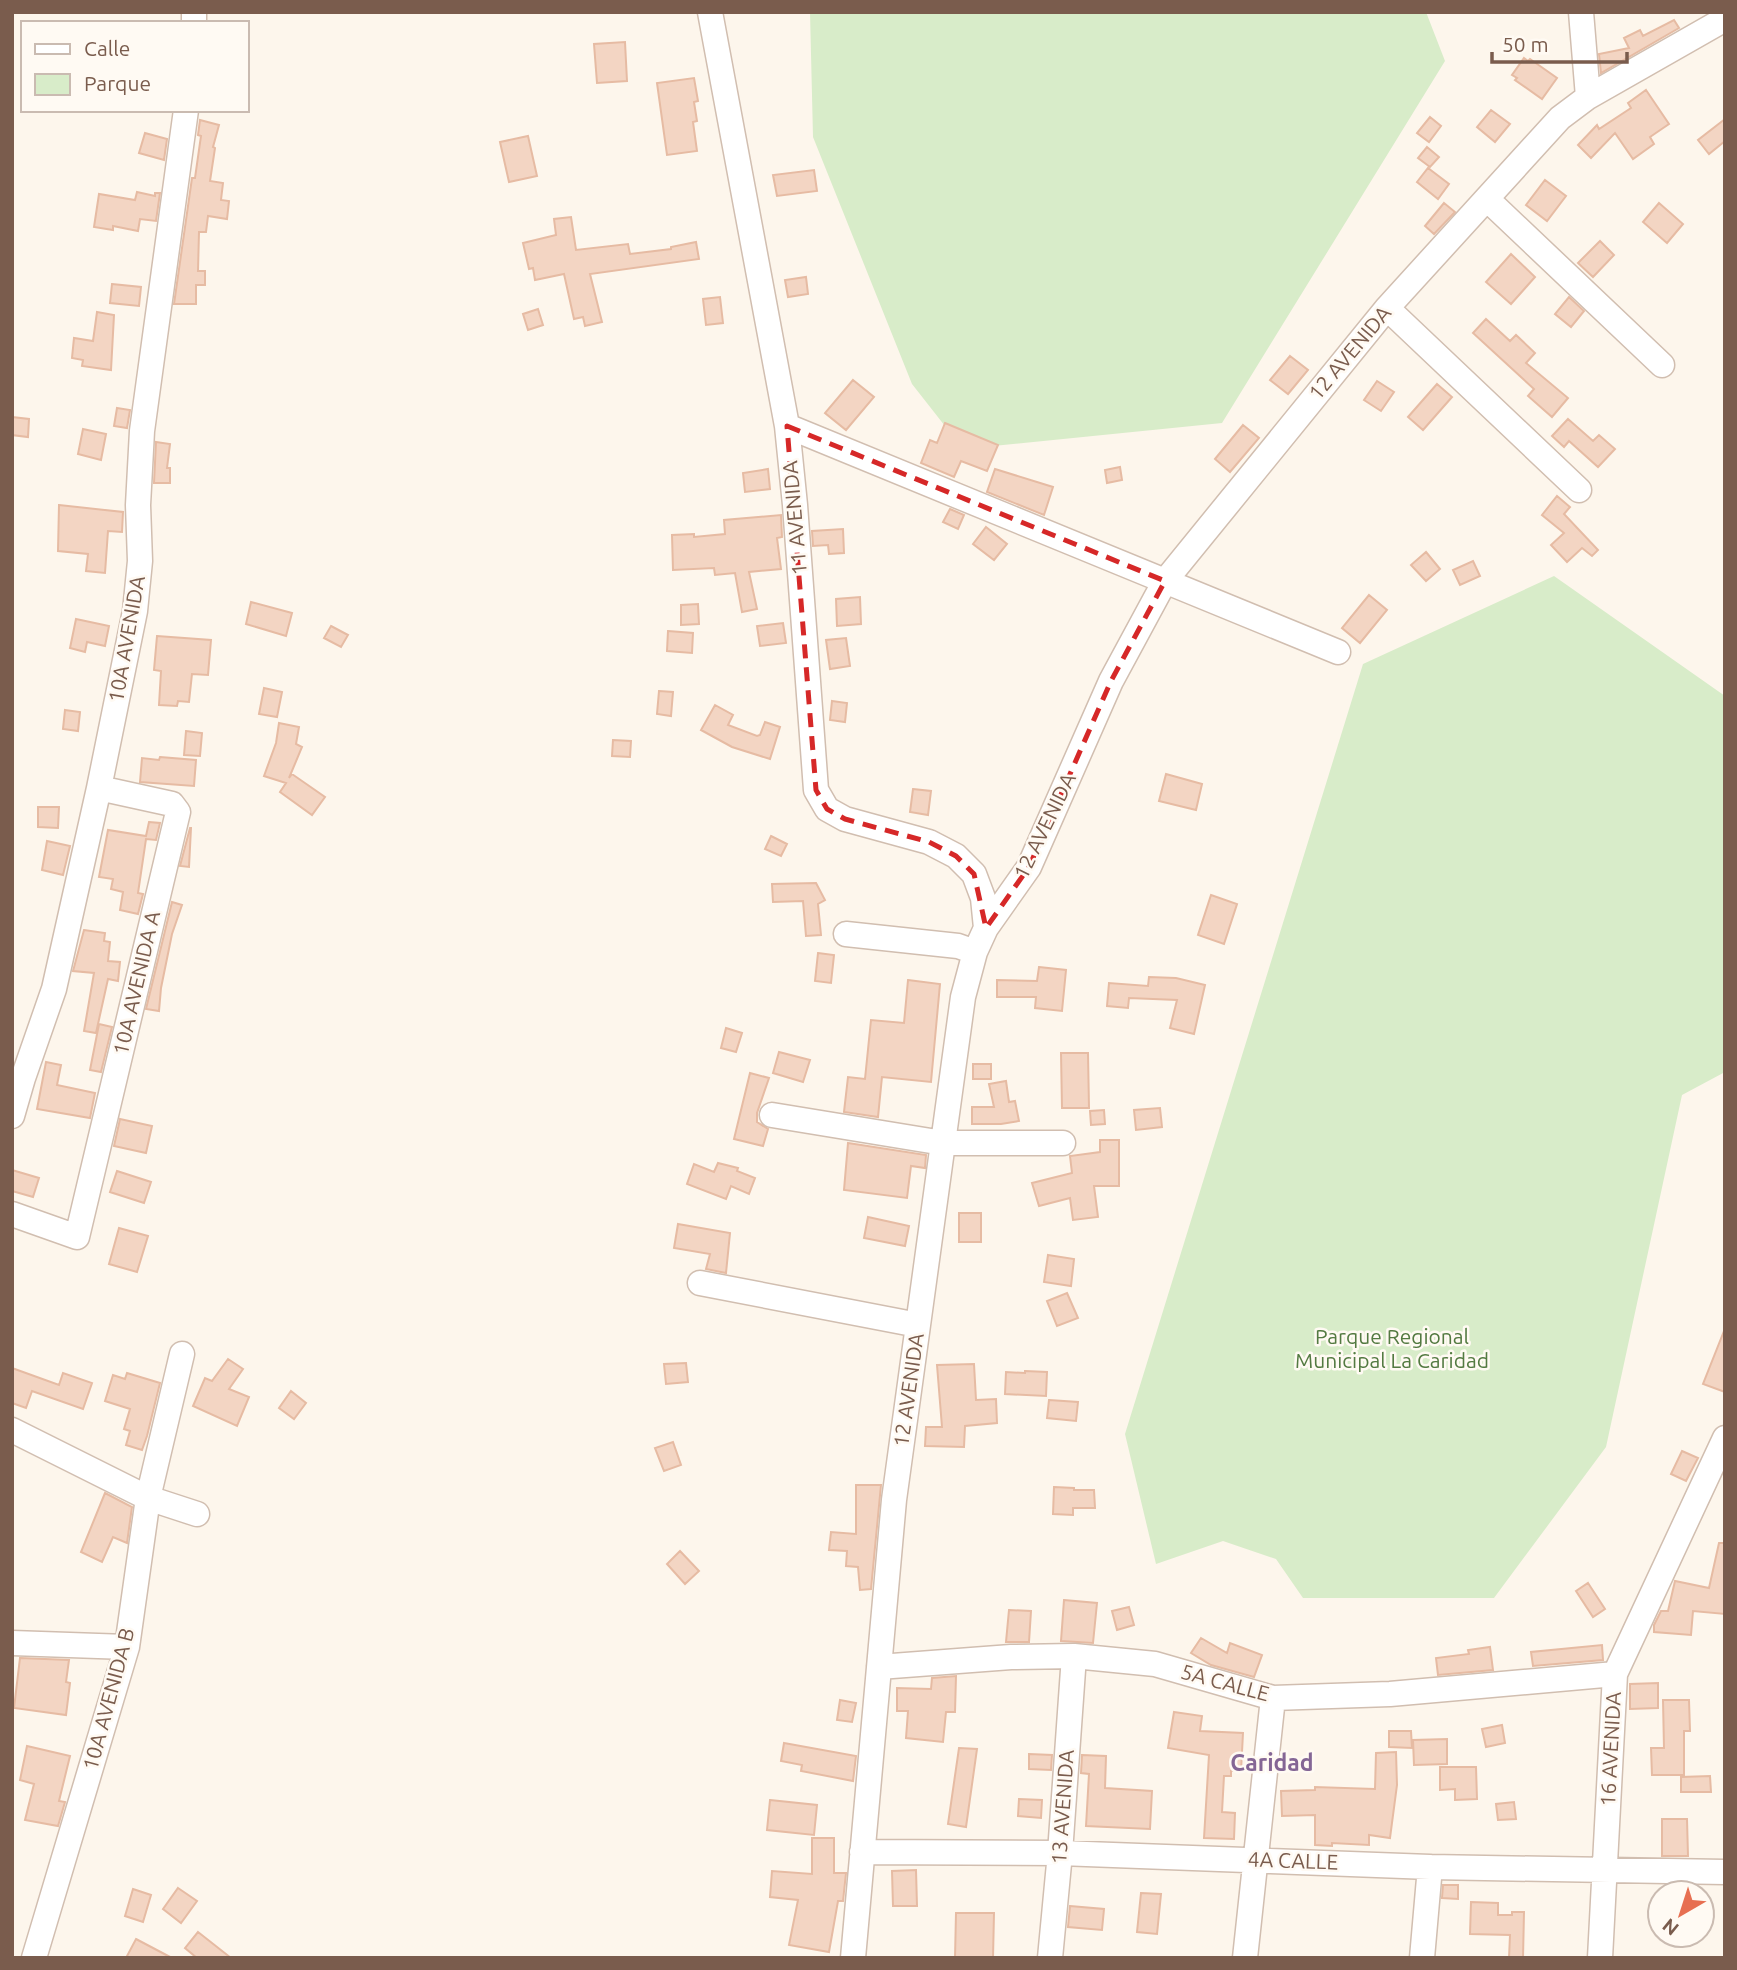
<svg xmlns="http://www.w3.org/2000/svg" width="1737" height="1970" viewBox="0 0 1737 1970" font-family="Ubuntu,sans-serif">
  <rect width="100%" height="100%" fill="#fdf6ec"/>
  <path fill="#d8ecc9" d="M810,12H1426L1445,61L1222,423L963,449L912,384L813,137Z
    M1554,576L1725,696V1072L1682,1095L1606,1447L1494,1598H1303L1276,1559L1223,1541L1156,1564L1125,1434L1363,664Z"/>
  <path fill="#f3d5c3" stroke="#e6bba3" stroke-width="2" d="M1674,20L1679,28L1601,73L1599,54L1629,48L1624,38L1640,30L1643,36Z
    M625,42L627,81L597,83L594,44Z
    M1524,58L1528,61L1530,59L1557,78L1542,99L1515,80L1517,78L1512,75Z
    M694,78L698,101L694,102L697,121L693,122L697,151L667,155L657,83Z
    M1646,90L1669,124L1650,137L1654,144L1633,159L1615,133L1591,158L1578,145L1597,125L1599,129L1631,108L1628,103Z
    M1491,110L1510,124L1495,142L1477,127Z
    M1430,117L1441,126L1429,142L1417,133Z
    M1725,119V141L1709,154L1698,140Z
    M200,120L219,125L213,147L215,148L210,181L223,183L221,200L229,201L227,219L208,216L206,232H199L198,271H205V285H196V304H174L192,178H195L201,136L198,135Z
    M145,133L167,139L164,160L139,153Z
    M528,136L537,176L509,182L500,142Z
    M1427,147L1439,157L1430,167L1418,158Z
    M1428,168L1449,184L1438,199L1417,182Z
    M814,170L817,191L777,196L773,175Z
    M1545,180L1566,196L1547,221L1526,205Z
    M137,192L155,196V193H160L156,221L140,219L138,231L113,226V230L94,227L99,194L135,200Z
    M1444,203L1455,212L1434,234L1425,226Z
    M1659,203L1683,224L1667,243L1643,222Z
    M571,217L576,250L628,244L630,254L671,249V247L696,242L699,259L590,274L602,322L585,326L583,317L574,319L564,274L535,280L533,268L529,269L523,243L556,235L554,219Z
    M1600,241L1614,255L1593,277L1578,263Z
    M1511,254L1535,277L1511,304L1486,282Z
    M806,277L808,294L788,297L785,280Z
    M112,284L141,287L139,306L110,303Z
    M720,297L723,323L706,325L703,299Z
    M1569,297L1584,311L1571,327L1555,314Z
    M538,309L543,325L528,330L523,314Z
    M97,312L114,315L111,370L82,366L83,360L72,358L74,338L93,341Z
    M1486,319L1510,341L1516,335L1535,353L1526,363L1568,398L1552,417L1528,396L1534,389L1473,333Z
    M1290,356L1308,370L1288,394L1270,380Z
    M853,380L874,397L846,430L825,413Z
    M1377,381L1394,392L1381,411L1364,400Z
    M1437,384L1452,397L1423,430L1408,417Z
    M117,408L130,410L127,428L114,426Z
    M12,417L29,419L28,437L12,435Z
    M1568,419L1593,441L1599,435L1615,449L1598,467L1569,441L1564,447L1552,436Z
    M945,423L998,445L987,471L961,461L954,477L921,463L930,440L937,443Z
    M1243,425L1259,438L1230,472L1215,459Z
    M83,429L106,434L101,460L78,454Z
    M156,442L170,444L167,468H170V483H154Z
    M1120,467L1122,480L1107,483L1105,470Z
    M768,469L770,489L745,492L743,473Z
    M995,469L1053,487L1044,515L987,492Z
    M1557,496L1570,507L1564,514L1598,550L1592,556L1582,548L1567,562L1551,545L1564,533L1542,515Z
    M59,505L123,512L122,532L108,531L105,573L86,571L88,554L58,551Z
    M950,509L964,515L958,529L943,522Z
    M781,515L782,537L777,538L781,569L749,572L757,609L742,612L735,573L715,575L714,568L673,570L672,535L694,534V537L725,534L724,520Z
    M986,527L1007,544L994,560L973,544Z
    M843,529L844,553L829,554L828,545L813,546L812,531Z
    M1426,552L1440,569L1426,581L1411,565Z
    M1473,561L1480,576L1460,585L1453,570Z
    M1369,595L1387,610L1360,643L1342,628Z
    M860,597L861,624L837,626L836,599Z
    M251,602L292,613L286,636L246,624Z
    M698,604L699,624L681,625V605Z
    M76,619L109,626L105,646L87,642L85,652L70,648Z
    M783,623L786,643L760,646L757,626Z
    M331,626L348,635L341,647L324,638Z
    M668,631L693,633L692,653L667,651Z
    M157,636L211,640L208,675L192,674L189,702L178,701L177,706L159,705L161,671L154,670Z
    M846,638L850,666L830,669L826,640Z
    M264,688L282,692L277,717L259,714Z
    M659,691L673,692L671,716L657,714Z
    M832,701L847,703L845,722L830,720Z
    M715,705L733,715L728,725L757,736L760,735L765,722L780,727L770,759L732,747L701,730Z
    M65,710L80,712L78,731L63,729Z
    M279,723L299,727L296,744L302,747L289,778L292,774L325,797L312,815L280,792L286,783L264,776L276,743Z
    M186,731L202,733L200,756L184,755Z
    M613,740L631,741L630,757L612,756Z
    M160,757L196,760L194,786L140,782L142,758L159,760Z
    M1166,774L1202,784L1196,810L1159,801Z
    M913,789L931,791L928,815L910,812Z
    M38,807H59L58,828L38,827Z
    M149,822L160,823L156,840L146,839L138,893L143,894L138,914L120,910L123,892L111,889L113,879L99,877L108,830L146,836Z
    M190,828H191L189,867L180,866Z
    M771,836L787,844L781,856L765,849Z
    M47,841L70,846L63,875L42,870Z
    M816,883L825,900L818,904L821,935L806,936L803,901L773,902L772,884Z
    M1211,895L1237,904L1224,944L1198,935Z
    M172,902L182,905L172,934L161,988L159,1011L146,1009Z
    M84,930L105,933L104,941L110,942L108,961L120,962L118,981L108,979L96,1033L84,1031L94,973L73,971Z
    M818,953L834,955L831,983L815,981Z
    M1039,967L1066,970L1062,1011L1035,1008L1036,997H997V980L1037,981Z
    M1149,977L1176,978L1205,985L1194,1034L1170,1028L1177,1000L1129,998L1128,1008L1107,1006L1109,983L1148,986Z
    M908,980L940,984L931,1082L882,1077L878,1117L844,1112L848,1077L865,1079L871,1020L904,1023Z
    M99,1024L112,1027L101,1072L90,1070Z
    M726,1028L742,1033L736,1052L721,1048Z
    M779,1052L810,1060L803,1082L773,1073Z
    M1061,1053H1088L1089,1108H1062Z
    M46,1062L61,1065L57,1085L95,1093L90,1118L37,1109Z
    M973,1064H991V1079H973Z
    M750,1073L769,1078L757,1113V1122L768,1129L763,1146L734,1139Z
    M1006,1081L1009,1102L1015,1101L1019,1121L1001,1124H972V1107H994L989,1084Z
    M1160,1108L1162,1127L1136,1130L1134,1110Z
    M1104,1110L1105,1124L1091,1125L1090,1111Z
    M120,1119L152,1126L146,1153L114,1146Z
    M1100,1140H1119V1186H1094L1098,1217L1073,1220L1070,1198L1039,1206L1032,1183L1072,1173L1070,1156L1100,1152Z
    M848,1143L926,1155L925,1168L911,1166L907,1198L844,1190Z
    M718,1163L738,1168L737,1171L755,1178L749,1194L731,1186L726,1199L687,1184L694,1164L714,1172Z
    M12,1170L39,1178L33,1197L12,1191Z
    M117,1171L151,1182L144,1203L110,1192Z
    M959,1213H981V1242H959Z
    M868,1217L909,1226L905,1246L864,1238Z
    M678,1224L730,1233L726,1273L706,1269L710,1254L674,1248Z
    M119,1228L148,1236L137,1272L109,1264Z
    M1048,1255L1074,1259L1071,1286L1044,1282Z
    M1067,1293L1078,1318L1057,1326L1047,1301Z
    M1724,1331L1725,1332V1392L1703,1384Z
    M228,1359L243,1369L229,1389L249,1397L237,1426L193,1406L205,1378L212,1381Z
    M686,1363L688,1382L666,1384L664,1364Z
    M974,1364L976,1400L996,1399L997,1423L965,1426L964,1447L925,1446L926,1427H942L937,1365Z
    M12,1368L59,1385L63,1373L92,1383L83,1409L32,1391L26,1408L12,1403Z
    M1025,1371L1047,1372L1046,1396L1005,1394L1006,1372L1025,1373Z
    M127,1373L160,1383L147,1436L142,1450L126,1445L130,1431L124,1429L130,1409L105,1401L113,1375L125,1379Z
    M291,1391L306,1403L294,1419L279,1408Z
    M1049,1400L1078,1402L1076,1421L1047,1418Z
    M673,1442L681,1465L664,1471L655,1448Z
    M1682,1451L1698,1458L1686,1481L1671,1474Z
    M856,1485H881L871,1589L860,1590L858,1567L846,1566L847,1551L829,1550L831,1532L856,1534Z
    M1054,1487L1074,1488V1490H1094L1095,1508H1073V1515L1053,1514Z
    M105,1493L132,1507L127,1543L113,1537L102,1562L81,1552Z
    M1719,1543H1725V1614L1693,1611L1691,1635L1654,1632V1625L1661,1611H1668L1675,1581L1709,1588Z
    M680,1551L699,1571L685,1584L667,1564Z
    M1588,1583L1605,1609L1593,1617L1576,1591Z
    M1064,1600L1097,1603L1093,1643L1061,1641Z
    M1129,1607L1134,1625L1117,1630L1112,1611Z
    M1009,1610L1031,1611L1029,1642H1006Z
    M1201,1638L1227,1653L1230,1643L1262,1655L1254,1677L1211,1665L1191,1653Z
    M1602,1645L1603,1660L1533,1666L1531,1652Z
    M1490,1647L1493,1670L1438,1675L1436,1658L1469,1654L1468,1650Z
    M20,1658L69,1660L66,1682L70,1683L66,1715L14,1708Z
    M956,1676L955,1712H946L943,1742L906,1738L908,1711H897V1688L931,1689L932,1678Z
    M1658,1683V1708L1630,1709V1684Z
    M840,1700L856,1703L852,1722L837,1720Z
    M1663,1700H1689L1690,1731H1684V1775H1652L1651,1748H1664Z
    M1174,1712L1202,1716L1200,1731L1243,1733L1241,1771H1231V1776H1224L1222,1812L1235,1813L1234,1839L1204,1838L1209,1755L1168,1748Z
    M1502,1725L1505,1743L1486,1747L1482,1729Z
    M1389,1731H1411L1412,1748L1389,1747Z
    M1447,1739V1764L1414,1765L1413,1740Z
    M784,1743L856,1756L853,1781L801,1771L802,1765L781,1761Z
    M27,1746L70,1756L59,1801L65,1802L58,1826L25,1820L34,1784L20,1780Z
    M959,1748L977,1749L966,1827L948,1824Z
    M1396,1752L1397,1785L1390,1838L1369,1835V1845L1332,1843V1846L1315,1845V1815L1282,1816L1281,1791L1315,1790V1787L1375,1789L1376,1753Z
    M1029,1754L1052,1755L1051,1770L1029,1769Z
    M1082,1755L1106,1756L1105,1788L1152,1791L1150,1829L1086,1826L1089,1774L1081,1773Z
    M1440,1767H1476L1477,1799L1455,1800V1789L1440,1790Z
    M1710,1776L1711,1792H1681V1777Z
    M1019,1799L1042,1800L1041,1818L1018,1816Z
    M770,1800L817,1805L814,1835L767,1830Z
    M1514,1802L1516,1819L1498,1820L1496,1804Z
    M1662,1819H1687L1688,1856H1662Z
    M812,1838H834V1873H846L843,1901H838L829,1952L789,1945L798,1900L770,1897L772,1871L812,1874Z
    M916,1870L917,1906H893L892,1871Z
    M1443,1885H1458V1899L1442,1898Z
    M178,1888L197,1901L181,1923L163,1909Z
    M133,1889L151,1895L143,1922L125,1916Z
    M1141,1893L1161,1894L1157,1934L1137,1932Z
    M1471,1902L1498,1903V1915H1512V1912H1524L1523,1958H1509L1510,1935L1470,1934Z
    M1070,1906L1104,1909L1102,1930L1068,1927Z
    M956,1913H994L993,1958H955Z
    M198,1932L231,1958H197L185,1948Z
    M136,1939L172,1958H126Z"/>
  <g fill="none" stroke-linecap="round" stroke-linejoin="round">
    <defs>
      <path id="minor" d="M710,12L787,426L795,505L816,790L827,809L845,819L929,842L956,856L974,874L983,898L986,928
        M1581,12L1588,97
        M194,23V12
        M1487,199L1662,365
        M1387,308L1579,490
        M787,426L1338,652
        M846,934L958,946L975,952
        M772,1115L943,1143H1063
        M12,1116L23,1078L54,989L99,788L135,611L140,561L138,505L142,431L186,110
        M12,1214L77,1237L178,812L172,804L99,788
        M700,1283L918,1325
        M12,1430L148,1498L197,1514
        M12,1643L127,1647
        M879,1667L1011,1657L1074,1656L1155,1664L1273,1698L1390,1694L1615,1674
        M862,1852L1060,1853L1430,1867L1725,1872
        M34,1958L127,1647L148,1498L182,1354
        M853,1958L894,1500L963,997L975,952L986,928L1029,867L1111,681L1165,581L1387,308L1560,118L1588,97L1725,19
        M1050,1958L1060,1853L1074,1656
        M1245,1958L1273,1698
        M1422,1958L1430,1867
        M1600,1958L1615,1674L1725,1438"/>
    </defs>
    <use href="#minor" stroke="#d1beb0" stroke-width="27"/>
    <use href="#minor" stroke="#fff" stroke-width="24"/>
  </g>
  <path fill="none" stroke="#d62828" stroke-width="5" stroke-dasharray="14 9" stroke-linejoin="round" d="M787,426L1165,581L1111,681L1029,867L986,928L974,874L956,856L929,842L845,819L827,809L816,790Z"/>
  <g text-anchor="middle" stroke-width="5" stroke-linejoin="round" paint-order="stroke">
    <g font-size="21" fill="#7a5c4d" stroke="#fffaf3">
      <text transform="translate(1350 353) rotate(-50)" y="7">12 AVENIDA</text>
      <text transform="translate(795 518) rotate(-95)" y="7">11 AVENIDA</text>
      <text transform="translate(127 639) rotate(-80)" y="7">10A AVENIDA</text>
      <text transform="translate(1045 826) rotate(-64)" y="7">12 AVENIDA</text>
      <text transform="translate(137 983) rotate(-77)" y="7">10A AVENIDA A</text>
      <text transform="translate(909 1390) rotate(-82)" y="7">12 AVENIDA</text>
      <text transform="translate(1225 1683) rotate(15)" y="7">5A CALLE</text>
      <text transform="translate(109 1699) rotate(-75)" y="7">10A AVENIDA B</text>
      <text transform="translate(1611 1749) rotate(-87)" y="7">16 AVENIDA</text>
      <text transform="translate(1063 1807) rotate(-86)" y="7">13 AVENIDA</text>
      <text transform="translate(1293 1861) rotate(2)" y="7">4A CALLE</text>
    </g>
    <g font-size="21" fill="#537a41" stroke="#fffaf3">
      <text x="1392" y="1344">Parque Regional<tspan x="1392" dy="24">Municipal La Caridad</tspan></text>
    </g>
    <g font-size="23" font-weight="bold" fill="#846695" stroke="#fffaf3">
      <text x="1272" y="1771">Caridad</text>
    </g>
  </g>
  <rect width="1737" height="1970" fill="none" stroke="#7a5c4d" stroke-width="28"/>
  <rect x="21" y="21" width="228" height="91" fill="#fffaf3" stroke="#cabbb1" stroke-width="2"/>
  <rect x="35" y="44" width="35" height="10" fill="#ffffff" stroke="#cabbb1" stroke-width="2"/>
  <text x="84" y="56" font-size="21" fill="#7a5c4d">Calle</text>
  <rect x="35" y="74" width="35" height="21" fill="#d8ecc9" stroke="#cabbb1" stroke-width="2"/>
  <text x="84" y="91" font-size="21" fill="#7a5c4d">Parque</text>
  <g transform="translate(1681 1914) rotate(219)"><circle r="33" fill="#fffaf3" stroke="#cabbb1" stroke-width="2"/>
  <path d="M0-5L12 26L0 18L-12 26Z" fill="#e76f51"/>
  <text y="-10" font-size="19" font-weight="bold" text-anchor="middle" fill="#7a5c4d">N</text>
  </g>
  <path d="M1492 52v10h135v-10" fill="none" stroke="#7a5c4d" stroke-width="3.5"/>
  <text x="1502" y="52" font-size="21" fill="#7a5c4d" stroke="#fffaf3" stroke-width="5" paint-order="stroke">50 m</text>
</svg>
